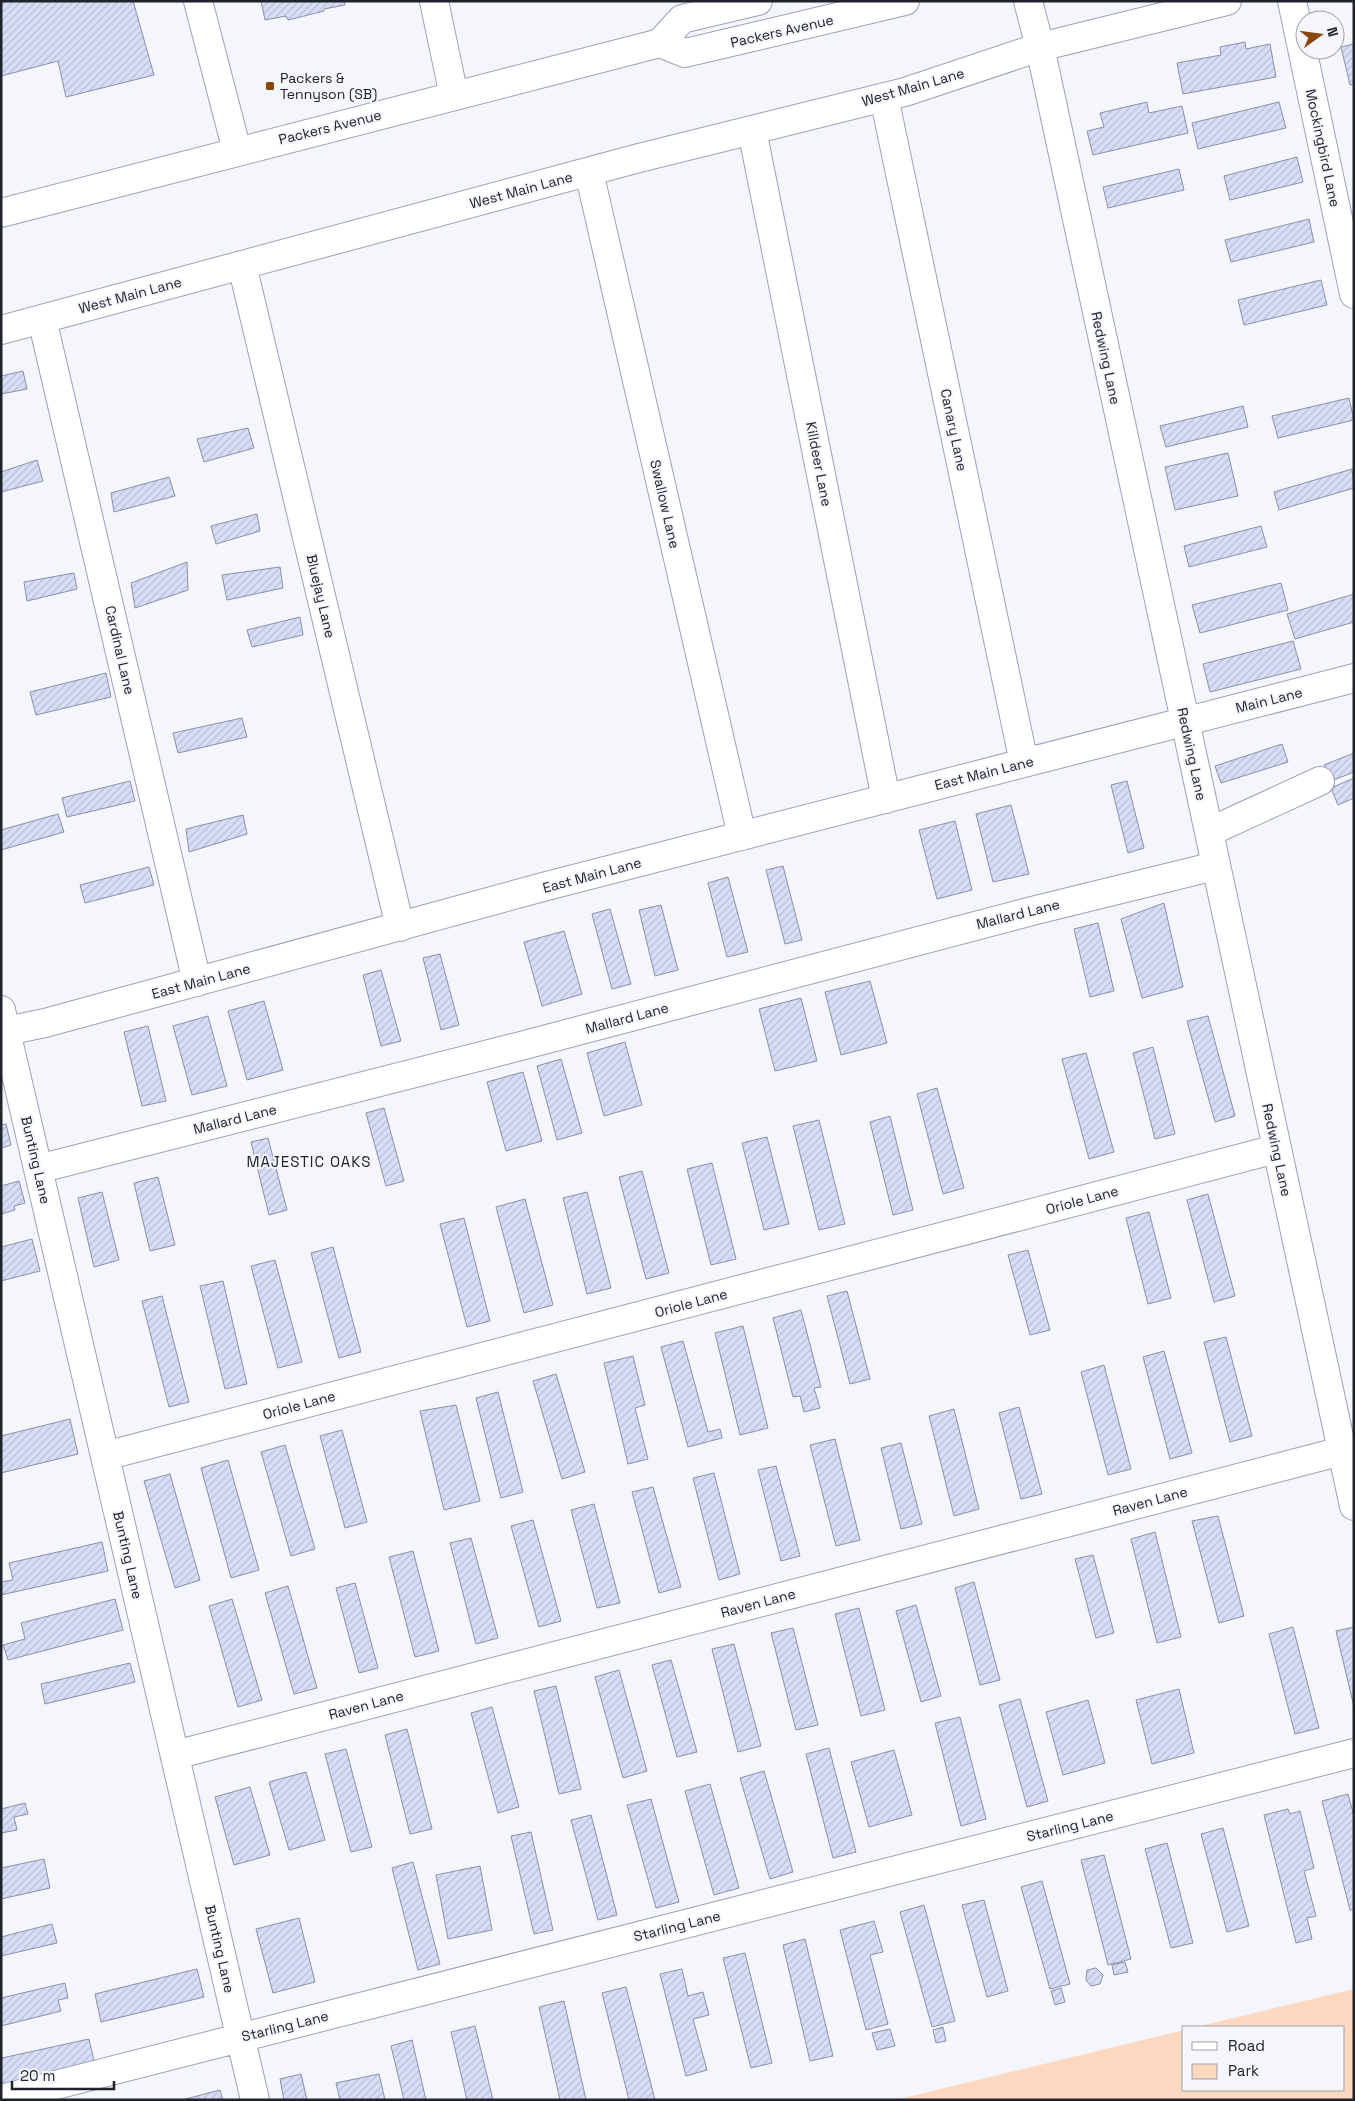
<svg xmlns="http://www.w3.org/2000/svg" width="1355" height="2101" viewBox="0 0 1355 2101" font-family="'Space Grotesk',sans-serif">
  <defs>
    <pattern id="building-hatch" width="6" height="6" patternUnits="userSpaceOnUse" patternTransform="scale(1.25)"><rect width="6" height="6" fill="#d8def8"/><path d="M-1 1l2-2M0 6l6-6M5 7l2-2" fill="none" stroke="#b9bed5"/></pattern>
  </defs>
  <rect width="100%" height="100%" fill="#f5f6fb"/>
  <path fill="#fdd8c1" d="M1354,1989V2100H895L1184,2030V2090H1344V2027H1196Z"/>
  <path fill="url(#building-hatch)" stroke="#8a90a8" d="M1,1H133L154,75L66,97L58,61L1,76Z
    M261,1H344L345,5L324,9V11L288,20L286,16L265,20Z
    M1245,42L1246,49L1270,44L1276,77L1183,94L1177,63L1221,55L1220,47Z
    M1354,44V84L1350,85L1341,47Z
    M1147,102L1149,113L1182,106L1188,133L1093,155L1087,131L1104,127L1100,113Z
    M1279,102L1286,128L1198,149L1192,123Z
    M1297,157L1303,182L1230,200L1224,176Z
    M1179,169L1184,190L1108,208L1103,187Z
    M1309,219L1314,242L1231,262L1225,240Z
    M1321,280L1327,305L1244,325L1238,300Z
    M23,371L27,389L1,394V376Z
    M1349,398L1354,420L1278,438L1272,416Z
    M1243,406L1248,427L1166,447L1160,426Z
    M248,428L254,448L204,462L197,439Z
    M1228,453L1238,496L1175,510L1165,467Z
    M37,460L43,481L1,492V472Z
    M1352,469L1354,488L1279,510L1274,492Z
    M169,477L175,496L114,512L111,493Z
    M257,514L260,531L216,544L211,526Z
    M1261,526L1267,547L1189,567L1184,546Z
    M187,562L188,590L135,608L131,583Z
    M280,567L283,588L227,600L222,575Z
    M74,573L77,589L27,601L24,582Z
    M1281,583L1288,610L1200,633L1192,605Z
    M1354,594V622L1295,639L1287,614Z
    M300,617L303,635L252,647L247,630Z
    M1293,641L1301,669L1210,692L1203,664Z
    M106,673L111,697L36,715L30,692Z
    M242,718L247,737L178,753L173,733Z
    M1282,744L1288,762L1221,783L1215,766Z
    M1354,753V772L1331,781L1324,765Z
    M1354,778V798L1338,805L1331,788Z
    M130,781L135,801L67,817L62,798Z
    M1127,781L1144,848L1128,853L1111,785Z
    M1011,805L1029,874L993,882L976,814Z
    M58,814L64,832L1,850V830Z
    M243,815L247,834L189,852L186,829Z
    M955,821L972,890L937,899L919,830Z
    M783,866L802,940L785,944L766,870Z
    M149,867L154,885L85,903L80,885Z
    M728,877L748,952L727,957L708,883Z
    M1164,903L1183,987L1142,998L1121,919Z
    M661,905L678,970L655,976L639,910Z
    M610,909L631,984L612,989L592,914Z
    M1098,923L1114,991L1090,997L1074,929Z
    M564,931L582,994L542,1006L524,942Z
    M440,954L459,1025L441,1030L423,958Z
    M381,970L401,1041L381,1046L363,975Z
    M870,981L887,1043L841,1055L825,992Z
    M801,998L817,1061L775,1071L759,1009Z
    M264,1001L283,1070L247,1080L228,1011Z
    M208,1016L227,1086L192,1095L173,1026Z
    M1208,1016L1235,1116L1215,1122L1187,1021Z
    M148,1026L166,1101L142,1106L124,1032Z
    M625,1042L642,1105L604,1116L587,1053Z
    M1153,1047L1175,1134L1155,1139L1133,1053Z
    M1086,1053L1114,1152L1089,1159L1062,1059Z
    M561,1059L582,1133L557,1140L537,1066Z
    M523,1072L542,1141L506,1151L487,1082Z
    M937,1088L964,1188L943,1194L917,1094Z
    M384,1108L404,1181L386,1186L366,1113Z
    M890,1116L913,1210L893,1215L870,1122Z
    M819,1120L845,1224L819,1230L793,1126Z
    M6,1124L11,1145L1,1148V1125Z
    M767,1137L789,1224L764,1230L742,1143Z
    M268,1138L287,1210L269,1215L251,1142Z
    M712,1163L736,1259L711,1265L687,1169Z
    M642,1171L669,1273L646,1279L619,1177Z
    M158,1177L175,1245L150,1251L134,1183Z
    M19,1181L25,1203L14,1206L15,1210L1,1214V1186Z
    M102,1192L119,1260L94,1267L78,1198Z
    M587,1192L611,1288L587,1294L563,1198Z
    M1208,1194L1235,1296L1214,1302L1187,1200Z
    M525,1199L553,1305L524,1313L496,1207Z
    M1149,1212L1171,1298L1148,1304L1126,1218Z
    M464,1218L490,1321L467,1327L440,1224Z
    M32,1239L40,1271L1,1281V1247Z
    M333,1247L361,1352L339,1358L311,1253Z
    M1028,1250L1050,1330L1030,1335L1008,1255Z
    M275,1260L302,1362L278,1368L251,1266Z
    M223,1281L247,1384L225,1389L200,1286Z
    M847,1291L870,1379L850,1384L827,1296Z
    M162,1296L189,1402L169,1407L142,1301Z
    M801,1310L821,1387L814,1388L820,1408L804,1412L800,1396L793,1397L773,1318Z
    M743,1326L768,1428L740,1435L715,1333Z
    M1226,1337L1252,1436L1230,1442L1204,1342Z
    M683,1341L708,1432L720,1429L722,1438L688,1447L661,1347Z
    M1164,1351L1192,1453L1170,1459L1143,1357Z
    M633,1356L645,1405L635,1408L648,1459L628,1464L604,1363Z
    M1104,1365L1131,1469L1108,1475L1081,1372Z
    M556,1374L585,1472L562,1479L533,1381Z
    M498,1392L523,1492L501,1498L476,1398Z
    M456,1405L480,1501L444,1510L420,1411Z
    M1019,1407L1042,1494L1021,1499L999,1413Z
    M954,1409L979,1509L954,1516L929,1416Z
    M70,1419L78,1454L1,1473V1436Z
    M342,1430L367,1522L345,1528L320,1436Z
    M835,1439L860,1540L836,1546L810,1445Z
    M901,1443L922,1524L901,1529L881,1448Z
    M285,1445L315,1549L291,1556L261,1452Z
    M228,1460L259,1570L231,1578L201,1468Z
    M776,1466L800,1556L781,1561L758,1470Z
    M714,1473L740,1574L719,1580L693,1478Z
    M170,1474L200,1580L175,1588L144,1481Z
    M653,1487L681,1587L659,1593L632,1492Z
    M594,1504L620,1603L597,1608L571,1510Z
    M1218,1516L1244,1616L1219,1623L1192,1521Z
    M533,1520L561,1621L539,1627L511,1526Z
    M1155,1532L1181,1637L1157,1643L1131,1539Z
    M471,1538L498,1638L476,1644L450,1543Z
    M102,1542L108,1571L1,1595V1582L13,1580L9,1563Z
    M413,1551L439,1651L415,1657L389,1557Z
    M1093,1555L1114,1633L1096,1638L1075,1559Z
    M974,1582L1000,1680L980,1685L955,1588Z
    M355,1583L378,1668L359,1673L336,1588Z
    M288,1586L317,1688L294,1694L265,1593Z
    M115,1599L123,1630L8,1660L3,1645L25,1639L21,1623Z
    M232,1599L262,1700L238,1707L209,1606Z
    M916,1605L941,1696L921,1702L896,1611Z
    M859,1608L885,1710L861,1716L835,1614Z
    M1293,1627L1319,1728L1295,1734L1269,1634Z
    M1354,1627V1707L1336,1631Z
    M793,1628L818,1725L796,1730L771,1633Z
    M734,1644L761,1746L738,1752L712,1649Z
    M671,1660L697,1752L677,1757L652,1665Z
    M130,1663L135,1682L45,1704L41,1684Z
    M619,1670L647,1771L623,1778L595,1677Z
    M556,1686L581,1789L559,1794L534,1691Z
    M1179,1689L1194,1753L1152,1764L1136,1700Z
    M1020,1699L1048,1801L1027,1807L999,1705Z
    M1088,1700L1105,1763L1063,1775L1046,1712Z
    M492,1707L519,1807L498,1813L471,1713Z
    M960,1717L986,1819L961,1826L935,1723Z
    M407,1729L432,1829L410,1834L385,1735Z
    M829,1748L856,1852L833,1858L806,1754Z
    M346,1749L372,1847L351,1852L325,1754Z
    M894,1750L912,1815L869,1827L851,1762Z
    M764,1771L793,1872L770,1879L740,1778Z
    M306,1772L325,1840L289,1850L269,1782Z
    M710,1784L739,1888L714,1895L685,1791Z
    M250,1787L270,1855L234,1865L215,1797Z
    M1348,1794L1354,1816V1909L1350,1910L1322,1801Z
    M651,1799L679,1902L656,1908L627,1805Z
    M25,1803L28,1814L14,1817L17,1830L1,1833V1809Z
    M1288,1809L1290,1814L1300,1811L1314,1868L1304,1871L1316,1916L1307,1918L1312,1939L1296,1943L1264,1815Z
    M591,1815L617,1915L598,1920L571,1820Z
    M1223,1828L1249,1926L1227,1932L1201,1834Z
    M531,1832L553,1930L534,1934L511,1836Z
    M1167,1843L1193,1943L1171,1948L1145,1849Z
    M1104,1855L1131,1959L1108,1965L1081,1860Z
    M44,1859L50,1888L1,1899V1868Z
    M413,1862L440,1964L418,1970L392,1868Z
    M480,1866L492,1930L448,1939L436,1875Z
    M1042,1881L1070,1984L1050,1989L1021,1887Z
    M984,1900L1008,1991L987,1997L962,1905Z
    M924,1905L955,2021L932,2027L900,1912Z
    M299,1918L315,1982L273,1993L256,1929Z
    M874,1921L883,1952L870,1955L888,2024L866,2030L840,1930Z
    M52,1924L57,1943L1,1956V1937Z
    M805,1939L833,2056L810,2061L783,1945Z
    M745,1953L772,2063L751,2068L723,1958Z
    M1125,1962L1128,1972L1114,1975L1112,1965Z
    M1096,1968L1103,1975L1100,1984L1091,1986L1086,1980L1087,1970Z
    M197,1969L204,1997L101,2022L95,1994Z
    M682,1969L688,1996L703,1992L709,2015L693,2019L707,2070L686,2076L660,1974Z
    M65,1983L68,1998L58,2000L61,2011L1,2026V1998Z
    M626,1987L655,2100H629L602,1993Z
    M1061,1988L1065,2002L1055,2005L1051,1991Z
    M564,2001L586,2100H560L539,2007Z
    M475,2026L493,2100H467L451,2032Z
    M943,2027L946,2041L936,2043L933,2030Z
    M890,2029L895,2046L877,2050L872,2033Z
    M89,2039L95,2065L1,2087V2056L2,2058Z
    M412,2040L426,2100H404L391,2046Z
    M301,2074L307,2100H284L280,2079Z
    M379,2074L385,2100H340L336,2083Z
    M220,2090L223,2100H182Z"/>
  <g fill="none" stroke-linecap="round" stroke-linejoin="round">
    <defs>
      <path id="minor" d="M198,1L237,151
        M434,1L454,96
        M1028,1L1040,47L1354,1506
        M1292,1L1354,294
        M884,97L1024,763
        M752,130L886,799
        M589,172L742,836
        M242,265L400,927
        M42,319L197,982
        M1,330L639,158L905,92L1040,47L1227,1
        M1209,832L1320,781
        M1,1010L255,2100
        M1,1032L45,1023L543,887L1354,678
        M38,1169L517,1047L1032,911L1215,866
        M105,1456L1276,1149
        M175,1755L1342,1451
        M1,2099L1354,1753"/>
      <path id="major" d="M660,43L685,53L905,1
        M1,213L660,43L682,19L758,1"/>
    </defs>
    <use href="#minor" stroke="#9ba1ba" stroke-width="30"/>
    <use href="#major" stroke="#9ba1ba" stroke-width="30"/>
    <use href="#minor" stroke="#fff" stroke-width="28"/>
    <use href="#major" stroke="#fff" stroke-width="28"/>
  </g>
  <rect fill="#884712" stroke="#f5f6fb" stroke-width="2" x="265" y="81" width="10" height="10" rx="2.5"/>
  <g text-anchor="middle" stroke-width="4" stroke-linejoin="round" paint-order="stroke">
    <g font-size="14" fill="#20232c" stroke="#f5f6fb">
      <text transform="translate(782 31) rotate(-13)" y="5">Packers Avenue</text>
      <text transform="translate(913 87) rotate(-16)" y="5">West Main Lane</text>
      <text transform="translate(330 127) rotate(-14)" y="5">Packers Avenue</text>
      <text transform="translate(1323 148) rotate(78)" y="5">Mockingbird Lane</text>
      <text transform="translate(521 190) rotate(-15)" y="5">West Main Lane</text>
      <text transform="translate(130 295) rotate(-15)" y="5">West Main Lane</text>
      <text transform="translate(1106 358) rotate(78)" y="5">Redwing Lane</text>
      <text transform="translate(954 430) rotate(78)" y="5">Canary Lane</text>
      <text transform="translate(819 464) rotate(79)" y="5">Killdeer Lane</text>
      <text transform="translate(665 504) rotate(77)" y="5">Swallow Lane</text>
      <text transform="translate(321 596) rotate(77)" y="5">Bluejay Lane</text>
      <text transform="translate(120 650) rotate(77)" y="5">Cardinal Lane</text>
      <text transform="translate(1269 700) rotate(-14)" y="5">Main Lane</text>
      <text transform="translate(1192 754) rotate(78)" y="5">Redwing Lane</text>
      <text transform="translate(984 773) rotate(-14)" y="5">East Main Lane</text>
      <text transform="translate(592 875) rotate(-15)" y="5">East Main Lane</text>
      <text transform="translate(1018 914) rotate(-14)" y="5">Mallard Lane</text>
      <text transform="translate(201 981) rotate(-15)" y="5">East Main Lane</text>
      <text transform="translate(627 1018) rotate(-15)" y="5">Mallard Lane</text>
      <text transform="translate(235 1119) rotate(-14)" y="5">Mallard Lane</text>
      <text transform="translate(1277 1150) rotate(78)" y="5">Redwing Lane</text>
      <text transform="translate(36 1160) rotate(77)" y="5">Bunting Lane</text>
      <text transform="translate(1082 1200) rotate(-15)" y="5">Oriole Lane</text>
      <text transform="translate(691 1303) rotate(-15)" y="5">Oriole Lane</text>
      <text transform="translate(299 1405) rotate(-15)" y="5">Oriole Lane</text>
      <text transform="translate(1150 1501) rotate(-15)" y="5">Raven Lane</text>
      <text transform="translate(128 1555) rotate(77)" y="5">Bunting Lane</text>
      <text transform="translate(758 1603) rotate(-15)" y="5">Raven Lane</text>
      <text transform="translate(366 1705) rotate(-15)" y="5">Raven Lane</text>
      <text transform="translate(1070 1826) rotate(-14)" y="5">Starling Lane</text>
      <text transform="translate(677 1926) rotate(-14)" y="5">Starling Lane</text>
      <text transform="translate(220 1949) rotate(77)" y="5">Bunting Lane</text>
      <text transform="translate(285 2026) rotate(-14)" y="5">Starling Lane</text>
    </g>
    <g font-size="14" fill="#20232c" stroke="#f5f6fb" text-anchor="start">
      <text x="280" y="83">Packers &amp;<tspan x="280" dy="16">Tennyson (SB)</tspan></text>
    </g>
    <g font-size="15" letter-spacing="1" fill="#20232c" stroke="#f5f6fb">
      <text x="309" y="1167">MAJESTIC OAKS</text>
    </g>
  </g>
  <rect width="1355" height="2101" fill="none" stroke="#20232c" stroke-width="5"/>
  <rect x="1182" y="2026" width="162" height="65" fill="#f5f6fb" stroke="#a0a2a8"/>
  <rect x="1192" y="2042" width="25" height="8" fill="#ffffff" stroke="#a0a2a8"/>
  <text x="1228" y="2051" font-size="15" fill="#20232c">Road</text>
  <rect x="1192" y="2064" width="25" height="15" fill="#fdd8c1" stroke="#a0a2a8"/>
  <text x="1228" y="2076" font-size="15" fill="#20232c">Park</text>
  <g transform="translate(1320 35) rotate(76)"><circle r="24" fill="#f5f6fb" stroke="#a0a2a8"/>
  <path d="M0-4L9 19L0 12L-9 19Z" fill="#884712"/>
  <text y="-8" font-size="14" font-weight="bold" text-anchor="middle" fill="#20232c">N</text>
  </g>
  <path d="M12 2081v8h102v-8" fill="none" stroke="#20232c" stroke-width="2.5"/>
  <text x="20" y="2081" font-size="15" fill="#20232c" stroke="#f5f6fb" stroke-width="4" paint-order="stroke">20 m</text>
</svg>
